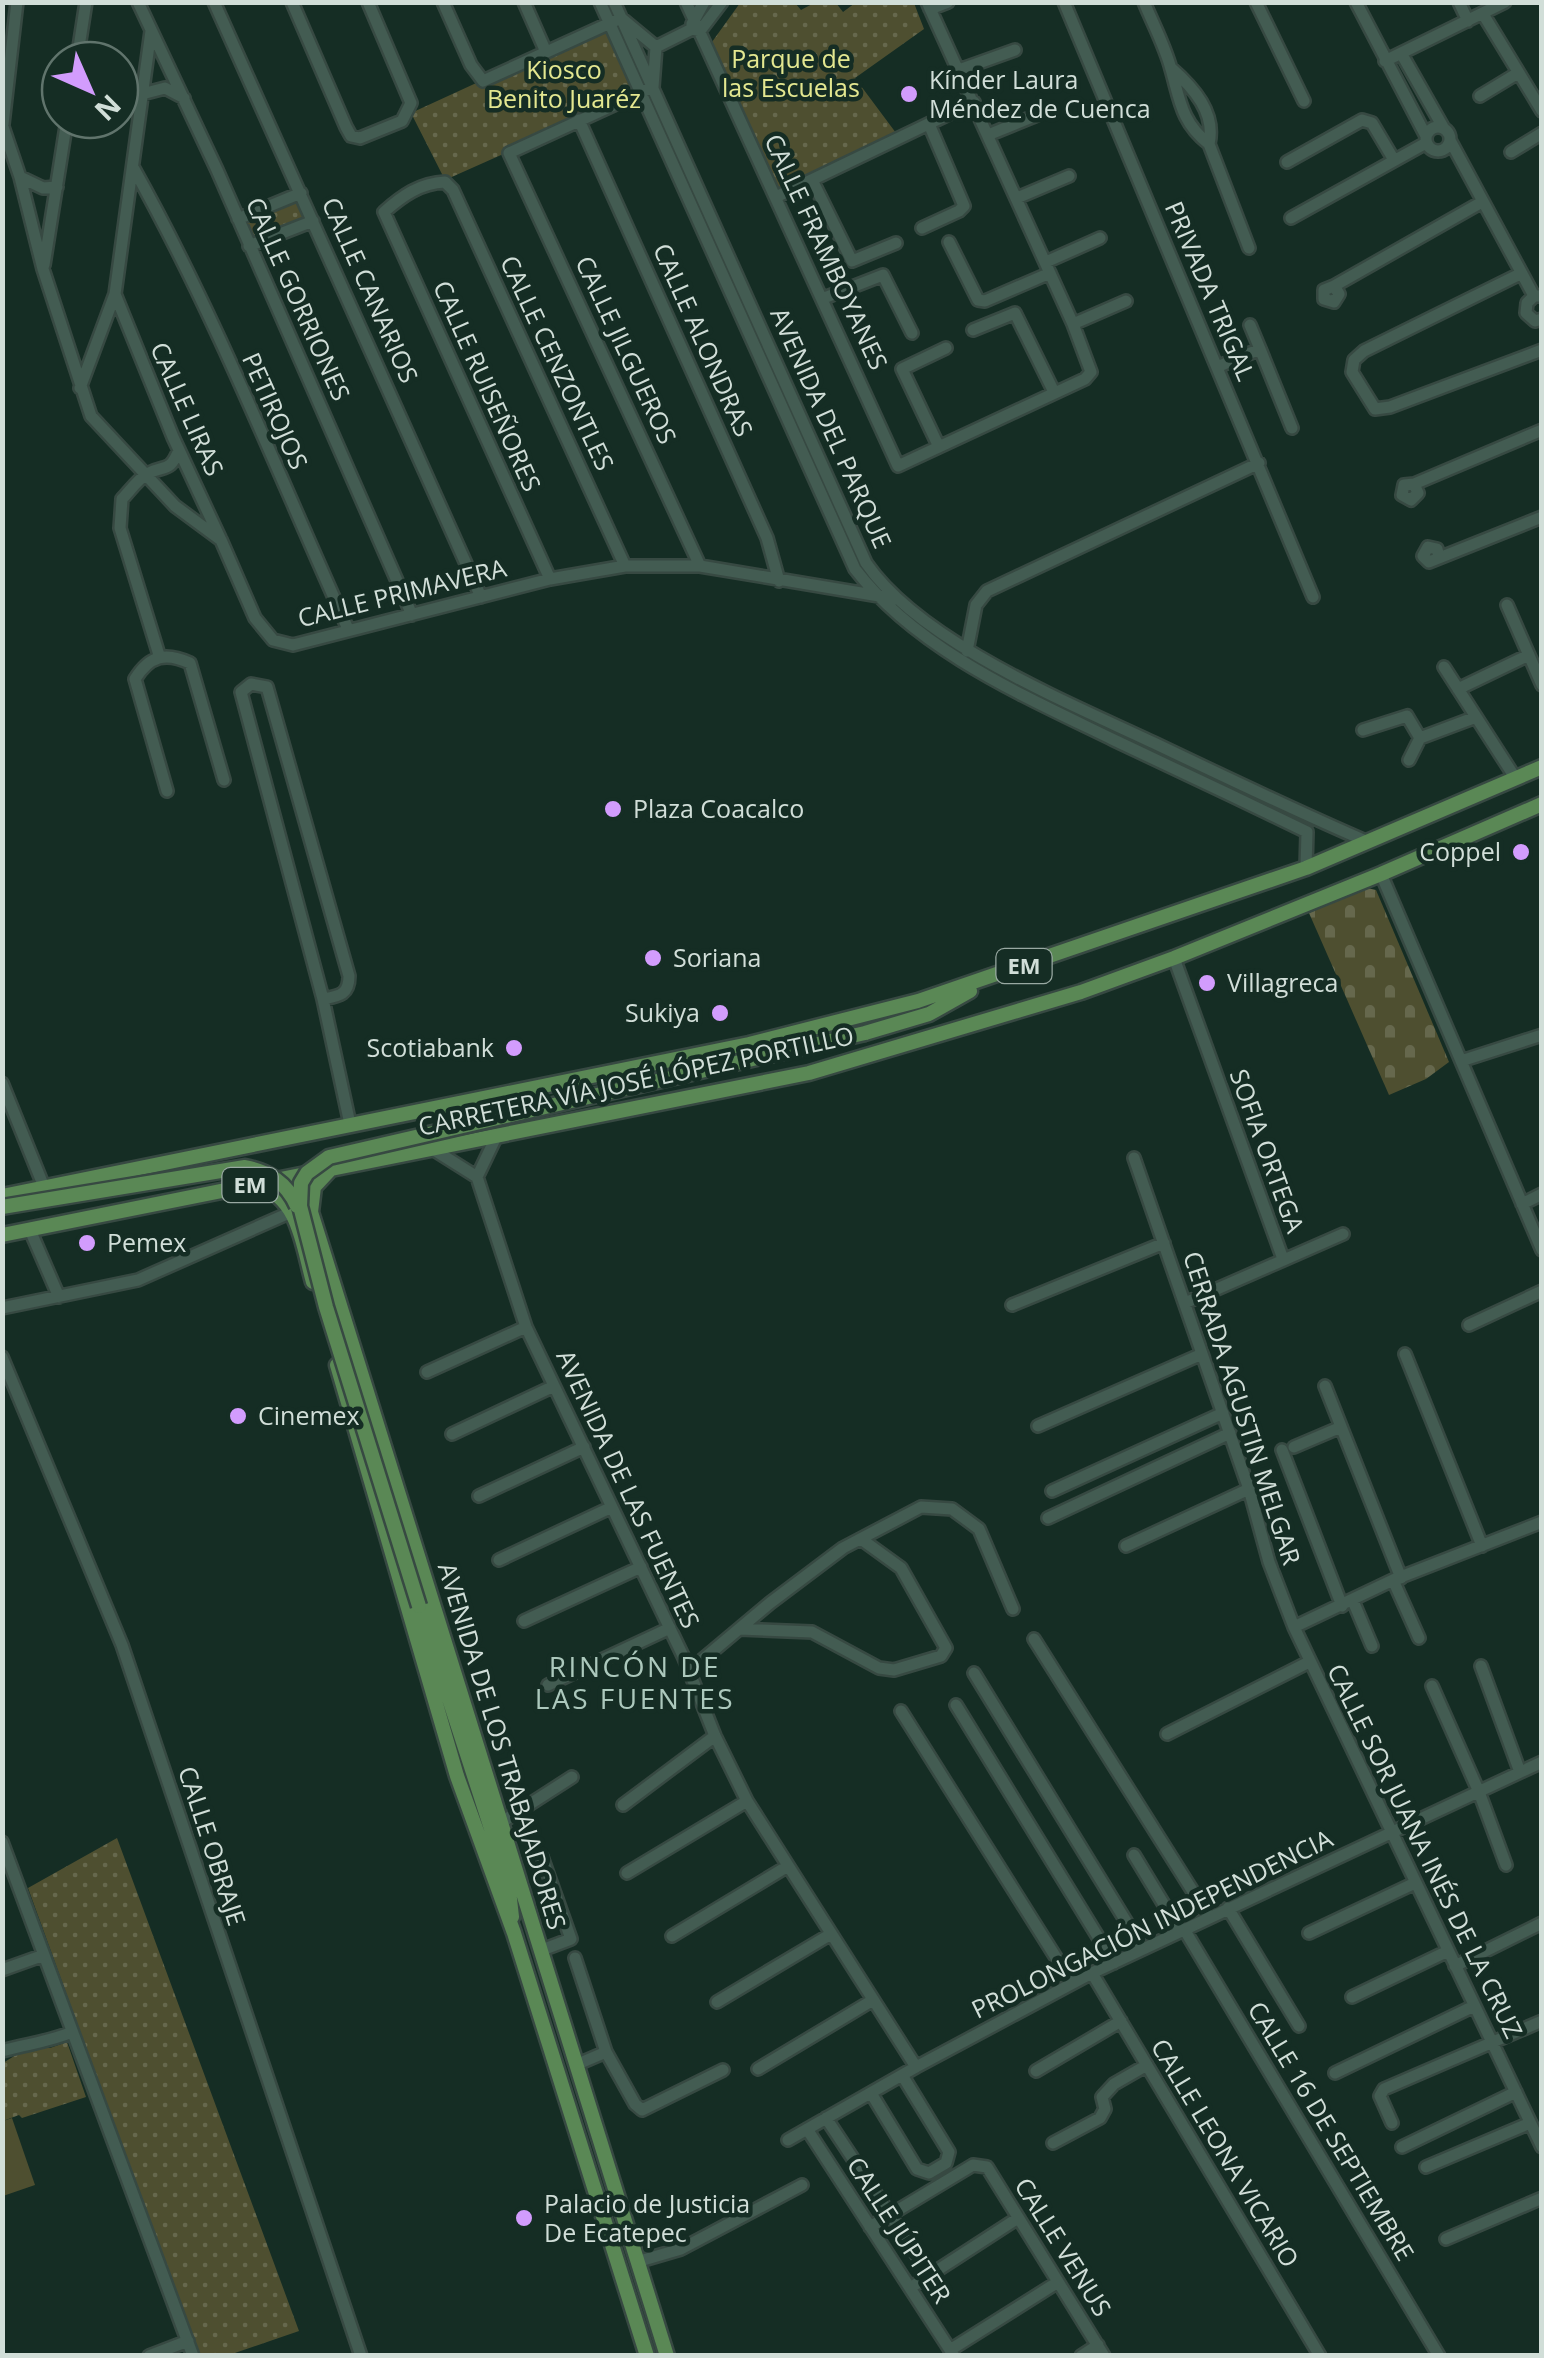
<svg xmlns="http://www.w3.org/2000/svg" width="1544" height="2358" viewBox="0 0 1544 2358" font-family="'Open Sans',sans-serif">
  <defs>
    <pattern id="grass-dots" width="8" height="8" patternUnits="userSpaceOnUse" patternTransform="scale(2.5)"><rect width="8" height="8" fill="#4e4f30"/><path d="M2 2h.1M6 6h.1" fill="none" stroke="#66684d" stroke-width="1.8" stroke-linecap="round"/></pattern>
    <pattern id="cemetery-stones" width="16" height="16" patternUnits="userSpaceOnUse" patternTransform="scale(2.5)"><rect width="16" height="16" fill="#4e4f30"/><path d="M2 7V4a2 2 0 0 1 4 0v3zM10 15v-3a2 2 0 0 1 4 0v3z" fill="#66684d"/></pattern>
  </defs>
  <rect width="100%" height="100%" fill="#152d24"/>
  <path fill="url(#grass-dots)" d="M740,3H795L801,10L814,3H836L843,12L855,3H914L924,29L855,78L899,137L776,197L712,42Z
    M609,22L642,92L445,180L411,113Z
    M301,193L313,221L249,246L238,220Z
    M117,1838L299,2331L229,2355H189L95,2096L102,2092L28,1888Z
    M67,2042L86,2097L22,2118L19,2115L3,2121V2063L27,2048H50Z"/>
  <path fill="url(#cemetery-stones)" d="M1367,888L1376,890L1449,1062L1426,1079L1389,1095L1309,913Z"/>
  <path fill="#4e4f30" d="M12,2118L35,2185L3,2196V2121Z"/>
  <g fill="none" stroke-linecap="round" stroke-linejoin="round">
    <defs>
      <path id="minor" d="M138,2L217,170L412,615
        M214,2L481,597
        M292,2L346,127L351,136L360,138L402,121L411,103L368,2
        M443,2L471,65L483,81L621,18L656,47
        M524,2L546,52
        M600,2L855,569C917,650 1024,696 1114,740C1178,770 1243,801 1307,832L1306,868
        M614,2L866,563C920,642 1067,702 1154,743C1225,777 1296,811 1368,842
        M686,2L898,466L1085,379L1091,372L1073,324L927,2
        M1064,2L1313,597
        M1144,2C1153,24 1165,46 1171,69C1180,100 1181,122 1209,144L1249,248
        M1256,2L1304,101
        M1356,2L1426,136
        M1459,2L1468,21
        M930,9L948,2
        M1483,14L1542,111
        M692,24L704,2
        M656,47L653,87L509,153L700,566
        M656,47L692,29L700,31L722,2
        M1401,53L1443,127
        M77,60L86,2
        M1385,61L1505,2
        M1171,68C1194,88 1216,113 1209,144
        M959,70L1015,50
        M142,94L165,88L184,98
        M1480,96L1518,73
        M579,120L767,538L779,581
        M2,124L20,177L43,269L91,416L175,506L221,540L255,618L273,640L293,645L550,579L625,566H700L897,599
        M3,124L17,2
        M1426 139a12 12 0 1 1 24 0a12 12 0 1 1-24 0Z
        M988,135L1037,115
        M1451,142L1534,296
        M1511,152L1542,133
        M1287,162L1362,120L1372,123L1394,160
        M134,169C216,316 279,476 348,629
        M20,177L43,188L57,187
        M812,180L852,261L896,243
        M776,197L974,102
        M1017,198L1069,176
        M1291,218L1426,143
        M238,219L301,193
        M922,228L959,211L964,206L929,124
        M949,242L978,300L985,301L1050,273
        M249,246L313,221
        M1046,262L1100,238
        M44,265L67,120
        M1520,274L1364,351L1354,360L1352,372L1375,409L1390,407L1542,350
        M1334,286L1482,202
        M1334,286L1339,294L1334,302L1324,299V290Z
        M115,294L173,437L220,538
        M1542,296H1534L1527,303L1526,313L1535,321L1542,319
        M824,298L883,275L912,333
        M1073,324L1126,301
        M1250,325L1260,349
        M973,330L1015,313L1054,392
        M1217,367L1260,349L1292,428
        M80,388L115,294L151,31
        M939,447L902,369L946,348
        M1414,484L1418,493L1411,500L1402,495L1404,485L1414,484L1542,430
        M1423,556L1429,562L1542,517
        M1423,556L1428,547L1437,549L1439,557
        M550,579L384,212C402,196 420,183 445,182L453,190L625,566
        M1507,605L1542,685
        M967,651L976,605L987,591L1259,463
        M159,655L120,528L122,499C129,492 138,479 147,474C165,464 169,474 179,450
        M1444,667L1516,779
        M1458,689L1529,655
        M1363,730L1407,716L1420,738
        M1409,760L1420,738L1476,717
        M167,791L135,679C150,655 166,652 190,663L224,780
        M1381,874L1542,1250
        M1174,958L1283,1259
        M323,999L241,692L251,684L267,687L349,976C349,995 339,996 323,999L350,1124
        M1461,1061L1542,1035
        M2,1083L44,1187
        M431,1148L477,1177L526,1327L684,1658L715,1736L747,1801L916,2067
        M1134,1158L1249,1489L1269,1562L1294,1627L1542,2147
        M477,1177L497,1135
        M1522,1204L1542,1194
        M30,1230L59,1297
        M1185,1303L1343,1234
        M1012,1305L1164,1243
        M2,1308L138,1280L296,1210
        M1469,1325L1542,1291
        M1405,1354L1482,1546
        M2,1357L122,1645L361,2356
        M427,1372L526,1327
        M1325,1386L1401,1578
        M1038,1426L1202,1354
        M452,1434L554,1386
        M1294,1447L1341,1427
        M1282,1450L1342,1606
        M1052,1491L1223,1413
        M479,1496L584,1447
        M1048,1518L1230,1433
        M1126,1546L1249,1489
        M499,1560L612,1507
        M1393,1580L1419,1638
        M1353,1601L1372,1646
        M524,1621L641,1567
        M1294,1627L1393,1580L1542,1522
        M740,1629L812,1632L879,1668L894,1670L941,1656L946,1648L901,1568L861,1539
        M1034,1639L1209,1917
        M1481,1666L1520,1772
        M689,1671L770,1603L843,1548L921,1507L952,1509L979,1529L1013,1609
        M974,1673L1143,1949
        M548,1685L670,1628
        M1432,1686L1479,1792L1506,1865
        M956,1705L1114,1963
        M901,1711L1072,1983
        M1167,1734L1309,1662
        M623,1805L715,1736
        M502,1822L572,1777
        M2,1842L193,2356
        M1134,1855L1180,1931
        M542,1857L571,1939L542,1950
        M627,1873L747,1801
        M1228,1908L1299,2026
        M1184,1929L1439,2356
        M1309,1933L1415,1883
        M672,1936L788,1866
        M575,1958L606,2052L635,2104L642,2110L723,2070
        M1455,1966L1542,1923
        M2,1970L44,1955
        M1092,1973L1320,2356
        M1352,1997L1448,1951
        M717,2002L831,1934
        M2,2051C26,2044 49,2042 72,2032
        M578,2064L606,2052
        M758,2069L873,2000
        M1036,2071L1121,2021
        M1335,2073L1474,2006
        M871,2093L917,2169L929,2173L946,2163L949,2152L902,2075
        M826,2118L930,2275
        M1392,2123L1380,2096L1384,2089L1542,2021
        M807,2129L954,2356
        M788,2140L916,2067L1092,1973L1542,1762
        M1053,2143L1100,2118L1105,2109L1102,2097L1114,2084L1147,2065
        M1402,2147L1516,2092
        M1426,2167L1530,2123
        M870,2227L973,2165L987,2167L1104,2356
        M1446,2239L1542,2198
        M640,2261L681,2249L802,2185
        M910,2288L1018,2218
        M950,2350L1058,2282
        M149,2356L188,2341
        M1081,2356L1098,2345"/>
      <path id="major" d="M865,1033L929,1014L970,991
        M329,1171L314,1187L311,1212L667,2356
        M258,1186C299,1196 303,1247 313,1282
        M2,1196L749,1044L918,1001L1306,868L1542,767
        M2,1235L809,1073L1081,992L1174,958L1381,874L1542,804
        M337,1365L457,1776L514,1933L647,2356
        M419,1606L508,1881L512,1917"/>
    </defs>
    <use href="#minor" stroke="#374942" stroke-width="16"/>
    <use href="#major" stroke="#374942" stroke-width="19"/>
    <use href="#minor" stroke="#435c52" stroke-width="11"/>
    <use href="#major" stroke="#5a8855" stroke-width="14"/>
    <defs>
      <path id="major-bridge" d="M2,1207L245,1167C269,1172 286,1182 297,1206
        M419,1606L326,1307L300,1206L301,1183L307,1173L329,1157L865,1033"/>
    </defs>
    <use href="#major-bridge" stroke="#374942" stroke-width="19" stroke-linecap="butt"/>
    <use href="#major-bridge" stroke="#5a8855" stroke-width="14"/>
  </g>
  <g fill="#d29cfd" stroke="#152d24" stroke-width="4">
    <circle cx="909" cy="94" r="10"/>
    <circle cx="613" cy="809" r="10"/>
    <circle cx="1521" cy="852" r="10"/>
    <circle cx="653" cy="958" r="10"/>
    <circle cx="1207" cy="983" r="10"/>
    <circle cx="720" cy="1013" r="10"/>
    <circle cx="514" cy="1048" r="10"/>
    <circle cx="87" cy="1243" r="10"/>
    <circle cx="238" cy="1416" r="10"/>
    <circle cx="524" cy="2218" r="10"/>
  </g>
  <g text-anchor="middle" stroke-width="9" stroke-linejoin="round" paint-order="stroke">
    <g fill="#152d24" stroke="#99a9a2" stroke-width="2.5">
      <rect x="996.5" y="949" width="55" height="34" rx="8"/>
      <rect x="222.5" y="1168" width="55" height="34" rx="8"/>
    </g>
    <g font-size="22" font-weight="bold" fill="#d1ded8">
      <text x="1024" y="974">EM</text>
      <text x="250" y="1193">EM</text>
    </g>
    <g font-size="25" fill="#e3e790" stroke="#152d24">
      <text x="791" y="68">Parque de<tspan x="791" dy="29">las Escuelas</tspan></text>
      <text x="564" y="79">Kiosco<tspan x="564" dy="29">Benito Juaréz</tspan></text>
    </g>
    <g font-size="25" fill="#d1ded8" stroke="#152d24" text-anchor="start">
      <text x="929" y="89">Kínder Laura<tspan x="929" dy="29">Méndez de Cuenca</tspan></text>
      <text x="633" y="818">Plaza Coacalco</text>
      <text x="1501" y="861" text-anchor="end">Coppel</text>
      <text x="673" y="967">Soriana</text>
      <text x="1227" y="992">Villagreca</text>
      <text x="700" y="1022" text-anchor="end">Sukiya</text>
      <text x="494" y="1057" text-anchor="end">Scotiabank</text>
      <text x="107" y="1252">Pemex</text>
      <text x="258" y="1425">Cinemex</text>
      <text x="544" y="2213">Palacio de Justicia<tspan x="544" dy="29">De Ecatepec</tspan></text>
    </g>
    <g font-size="25" fill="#d1ded8" stroke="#152d24">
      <text transform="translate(826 252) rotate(65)" y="9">CALLE FRAMBOYANES</text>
      <text transform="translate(370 290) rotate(66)" y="9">CALLE CANARIOS</text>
      <text transform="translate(1210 291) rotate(67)" y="9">PRIVADA TRIGAL</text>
      <text transform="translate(298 299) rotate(66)" y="9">CALLE GORRIONES</text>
      <text transform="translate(703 340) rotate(66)" y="9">CALLE ALONDRAS</text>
      <text transform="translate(626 350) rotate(65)" y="9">CALLE JILGUEROS</text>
      <text transform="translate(557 363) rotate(65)" y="9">CALLE CENZONTLES</text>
      <text transform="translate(487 386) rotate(66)" y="9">CALLE RUISEÑORES</text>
      <text transform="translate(187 409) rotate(66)" y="9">CALLE LIRAS</text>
      <text transform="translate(275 411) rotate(66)" y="9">PETIROJOS</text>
      <text transform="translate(831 428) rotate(66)" y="9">AVENIDA DEL PARQUE</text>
      <text transform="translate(402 593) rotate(-14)" y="9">CALLE PRIMAVERA</text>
      <text transform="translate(636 1081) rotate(-12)" y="9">CARRETERA VÍA JOSÉ LÓPEZ PORTILLO</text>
      <text transform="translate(1267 1151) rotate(70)" y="9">SOFIA ORTEGA</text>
      <text transform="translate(1242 1408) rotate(72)" y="9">CERRADA AGUSTIN MELGAR</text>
      <text transform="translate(628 1489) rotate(65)" y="9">AVENIDA DE LAS FUENTES</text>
      <text transform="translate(502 1746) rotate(73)" y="9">AVENIDA DE LOS TRABAJADORES</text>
      <text transform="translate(212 1846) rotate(72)" y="9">CALLE OBRAJE</text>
      <text transform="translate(1425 1851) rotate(64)" y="9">CALLE SOR JUANA INÉS DE LA CRUZ</text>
      <text transform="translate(1152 1924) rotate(-26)" y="9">PROLONGACIÓN INDEPENDENCIA</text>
      <text transform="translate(1331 2131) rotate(59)" y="9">CALLE 16 DE SEPTIEMBRE</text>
      <text transform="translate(1225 2153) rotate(59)" y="9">CALLE LEONA VICARIO</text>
      <text transform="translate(899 2230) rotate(57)" y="9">CALLE JÚPITER</text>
      <text transform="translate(1063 2247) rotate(58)" y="9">CALLE VENUS</text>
    </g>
    <g font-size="28" letter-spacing="2.5" fill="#acc8bc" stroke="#152d24">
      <text x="635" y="1677">RINCÓN DE<tspan x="635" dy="32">LAS FUENTES</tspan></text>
    </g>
  </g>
  <rect width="1544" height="2358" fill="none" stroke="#d1ded8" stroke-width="10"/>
  <g transform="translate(90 90) rotate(135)"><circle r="48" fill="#152d24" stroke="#60746c" stroke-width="2.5"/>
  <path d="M0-8L18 38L0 25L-18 38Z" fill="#d29cfd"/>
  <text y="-15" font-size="28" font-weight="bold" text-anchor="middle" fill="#d1ded8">N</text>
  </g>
</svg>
